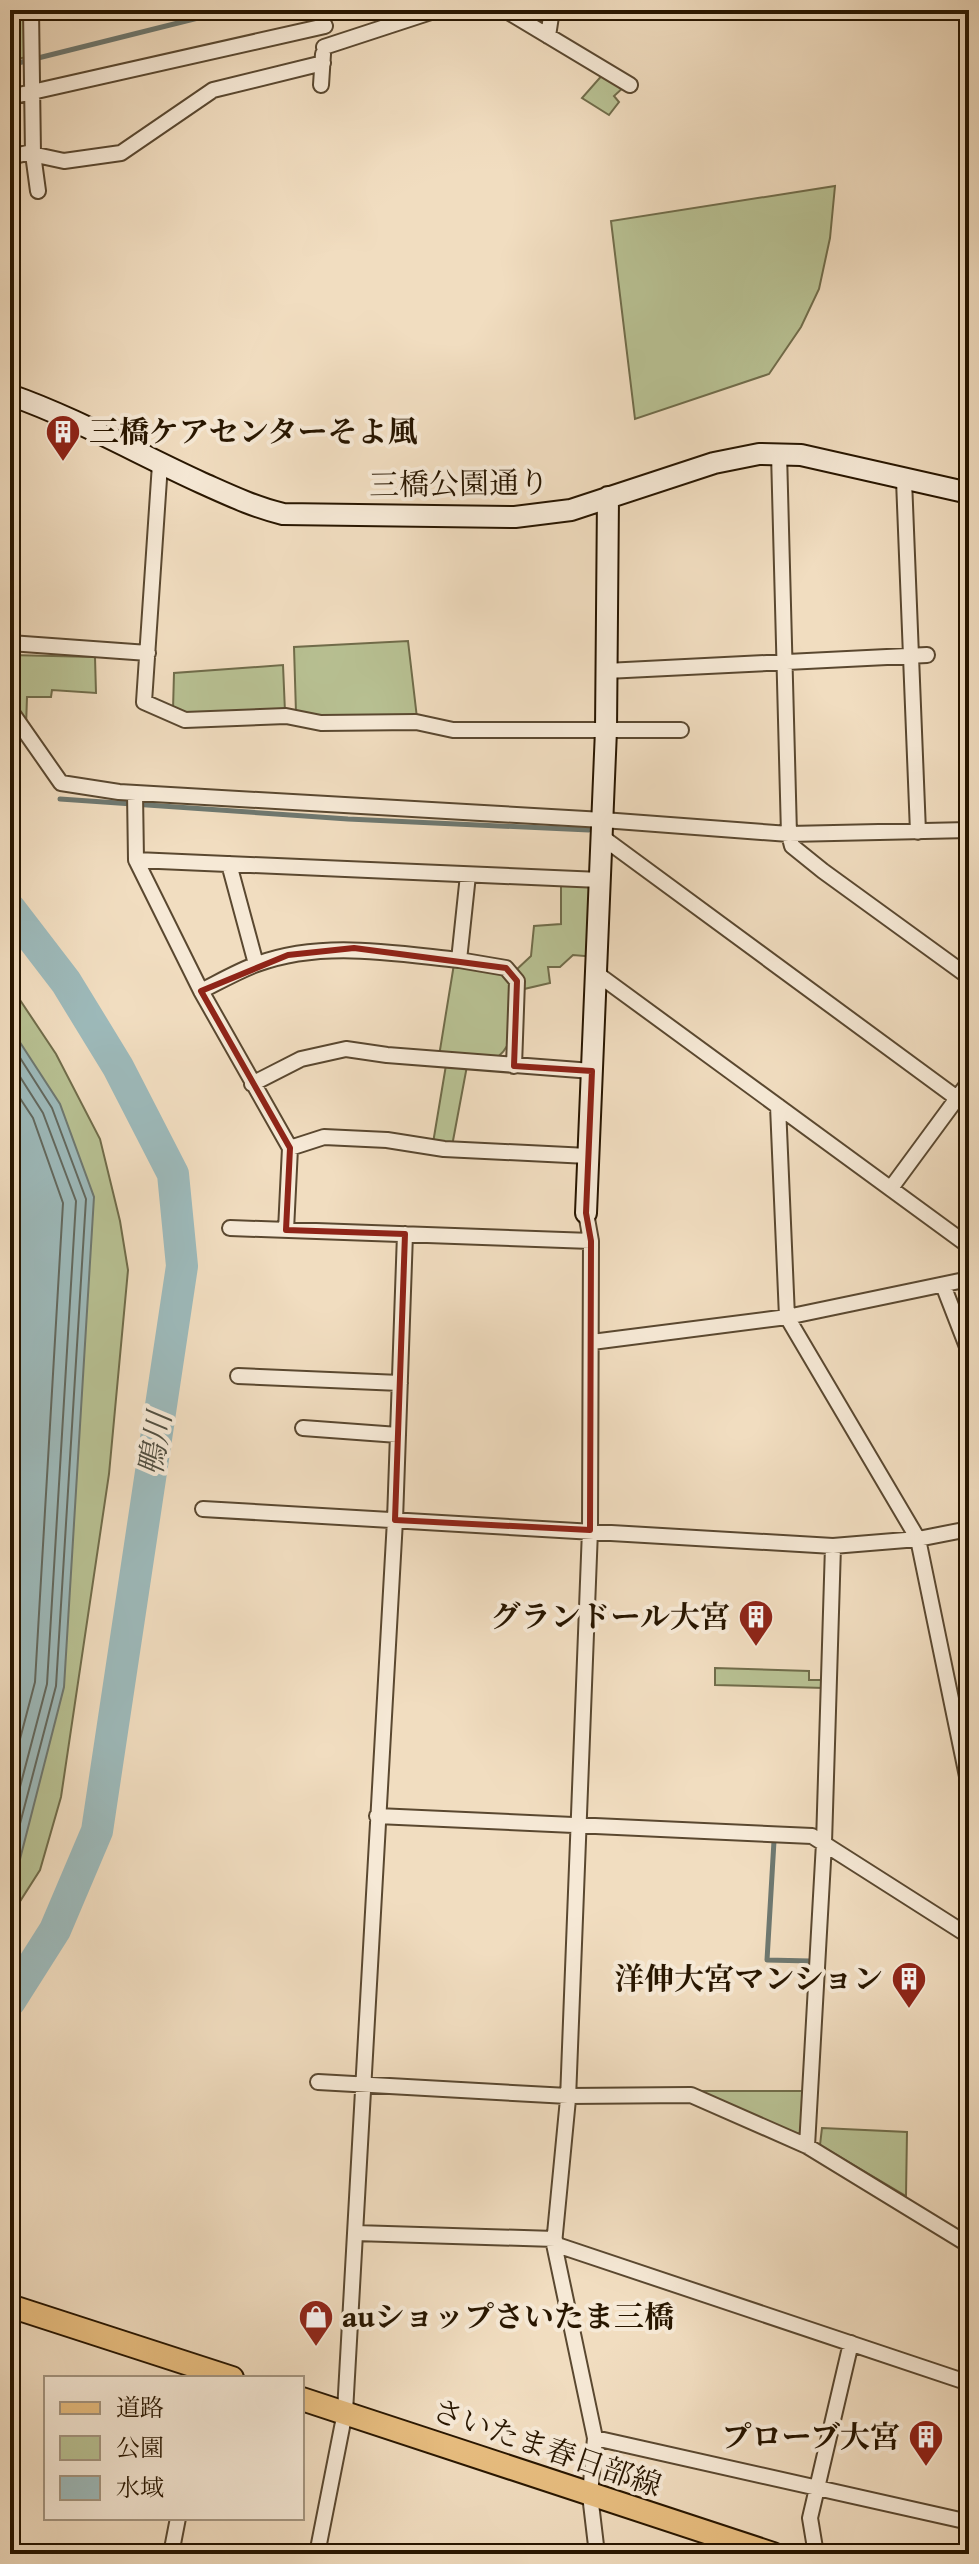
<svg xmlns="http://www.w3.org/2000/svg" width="979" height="2564" viewBox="0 0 979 2564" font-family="'Gentium Book Plus','Noto Serif JP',serif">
  <rect width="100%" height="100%" fill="#f1ddc0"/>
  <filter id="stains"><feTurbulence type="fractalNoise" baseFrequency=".0025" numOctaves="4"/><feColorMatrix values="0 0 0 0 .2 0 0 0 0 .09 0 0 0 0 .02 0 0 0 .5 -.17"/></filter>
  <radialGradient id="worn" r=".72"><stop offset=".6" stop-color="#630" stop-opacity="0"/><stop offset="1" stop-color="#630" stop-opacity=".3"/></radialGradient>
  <path fill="#b8c193" stroke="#706c4a" stroke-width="2" d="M10,10H27L28,57L10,60Z
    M604,73L625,86L614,96L619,102L609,115L582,98Z
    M835,186L830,238L819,289L801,327L769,374L635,419L611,221Z
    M408,641L417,718L320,719L296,713L294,647Z
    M10,655L95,657L96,693L52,690L51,697H27L26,727L10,703Z
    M283,665L285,712L185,716L173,710L174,673Z
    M561,884H598L596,957L573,955L560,967H548L550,983L524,989L515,971L531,956L534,926L561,924Z
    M454,964C467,966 486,965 498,971C523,982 520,1056 489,1060C474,1062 454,1057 439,1056Z
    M10,985L56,1054L100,1139L120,1221L128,1270L109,1474L61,1797L40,1870L10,1917Z
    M446,1065L467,1066L452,1146L433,1143Z
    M715,1668L809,1671V1680H825L824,1688L715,1685Z
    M692,2091H805L802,2137Z
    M822,2128L907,2132L906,2196L820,2145Z"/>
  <path fill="#9dbabb" stroke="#6e7870" stroke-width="2" d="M10,1027L60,1104L94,1197L64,1687L19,1863L10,1876Z"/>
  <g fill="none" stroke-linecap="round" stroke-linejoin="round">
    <path stroke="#62685e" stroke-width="2" d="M10,1042L52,1108L86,1199L56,1686L10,1862
      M10,1061L43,1113L76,1201L47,1684L10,1825
      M10,1083L33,1118L63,1203L35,1682L10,1777"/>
    <path stroke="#6e7870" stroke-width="5" d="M10,65L230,10
      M60,799L348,819L589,830
      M774,1841L767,1960L810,1961"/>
    <path stroke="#9dbabb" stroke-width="32" d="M10,909L66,982L118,1067L173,1174L182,1266L97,1831L55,1930L10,2001"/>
    <defs>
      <path id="street" d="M31,10L33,154L38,191
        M505,10L630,85
        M548,36L552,10
        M324,47L437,10
        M321,85L323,54
        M10,97L325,26
        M10,157L27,153L64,161L121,153L213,90L323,63
        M779,453L789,834L792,846L823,871L969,977
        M160,464L144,702L185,720L286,716L321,723L416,722L453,730H681
        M904,480L918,832
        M10,643L148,653
        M606,671L927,655
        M10,710L61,783L119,792L603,820L789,834L969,830
        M135,793L136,860L201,991L290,1148L286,1230
        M602,837L969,1107
        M136,860L600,880
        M229,864L256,964
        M459,960L506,968L517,981L514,1066
        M596,973L969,1246
        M201,991C219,982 238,971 257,964C322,940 392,953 459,960L468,875
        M252,1084L301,1059L346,1049L387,1055L592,1071
        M778,1106L787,1317L918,1539L969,1786
        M290,1148L324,1137L387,1140L444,1149L588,1156
        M891,1188L969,1082
        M586,1213L591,1241L590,1530L568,2099L554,2244L595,2438L590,2495L597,2554
        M230,1228L591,1241
        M943,1285L969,1352
        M592,1342L787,1317L969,1279
        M238,1376L400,1383
        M303,1428L398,1435
        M203,1509L833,1546L918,1539L969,1529
        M377,1816L812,1836L969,1936
        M318,2082L568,2096L691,2095L807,2146L969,2245
        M807,2146L824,1843L833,1546
        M355,2233L555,2239
        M554,2244L969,2383
        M595,2438L969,2522
        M171,2554L178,2518
        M317,2554L345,2412L395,1520L405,1234
        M816,2554L810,2518L851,2343"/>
      <path id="secondary" d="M10,395C76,418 138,454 202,483C229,495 254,507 283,514L515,517L571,510L714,463L759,454L801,455L969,493
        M586,1213L606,730L608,497"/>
      <path id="primary" d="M10,2306L232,2378
        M302,2399L773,2554"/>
    </defs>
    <use href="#street" stroke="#5a4830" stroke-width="18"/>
    <use href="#secondary" stroke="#281600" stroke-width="24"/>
    <use href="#primary" stroke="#281600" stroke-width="26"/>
    <use href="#street" stroke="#f6e9d6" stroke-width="14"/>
    <use href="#secondary" stroke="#f6e9d6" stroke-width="20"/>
    <use href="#primary" stroke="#e8be80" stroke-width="22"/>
  </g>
  <path fill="none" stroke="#8f2418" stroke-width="6" stroke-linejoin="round" d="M354,948L506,968L517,981L514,1066L592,1071L586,1213L591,1241L590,1530L395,1520L405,1234L286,1230L290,1148L201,991L288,955Z"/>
  <defs>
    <symbol id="building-pin" viewBox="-11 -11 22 30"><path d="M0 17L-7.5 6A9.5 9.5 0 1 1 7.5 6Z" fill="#8f2418" stroke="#f6e9d6"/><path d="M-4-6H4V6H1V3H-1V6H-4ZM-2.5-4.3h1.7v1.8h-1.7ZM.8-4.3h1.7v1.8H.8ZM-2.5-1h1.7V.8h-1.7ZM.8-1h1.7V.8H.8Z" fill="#fff"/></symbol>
    <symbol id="shop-pin" viewBox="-11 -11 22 30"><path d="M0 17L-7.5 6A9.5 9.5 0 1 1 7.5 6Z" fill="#8f2418" stroke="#f6e9d6"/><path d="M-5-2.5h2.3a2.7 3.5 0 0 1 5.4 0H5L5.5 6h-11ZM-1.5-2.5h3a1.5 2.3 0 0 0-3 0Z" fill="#fff"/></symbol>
  </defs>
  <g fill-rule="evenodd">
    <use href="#building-pin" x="43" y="412" width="40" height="54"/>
    <use href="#building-pin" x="736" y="1597" width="40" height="54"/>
    <use href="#building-pin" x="889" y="1959" width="40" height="54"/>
    <use href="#shop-pin" x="296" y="2297" width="40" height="54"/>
    <use href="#building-pin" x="906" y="2417" width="40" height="54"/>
  </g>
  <g text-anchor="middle" stroke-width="8" stroke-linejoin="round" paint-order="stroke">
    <g font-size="30" font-weight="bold" fill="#281600" stroke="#f6e9d6" text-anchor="end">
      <text x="89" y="442" text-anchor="start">三橋ケアセンターそよ風</text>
      <text x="730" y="1627">グランドール大宮</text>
      <text x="883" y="1989">洋伸大宮マンション</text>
      <text x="342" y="2327" text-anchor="start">auショップさいたま三橋</text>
      <text x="900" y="2447">プローブ大宮</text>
    </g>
    <g font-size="30" fill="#281600" stroke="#f6e9d6">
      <text transform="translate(459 484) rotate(-1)" y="10">三橋公園通り</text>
      <text transform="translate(547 2448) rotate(19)" y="10">さいたま春日部線</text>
    </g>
    <g font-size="32" font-style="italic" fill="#514f41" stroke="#f6e9d6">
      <text transform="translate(155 1444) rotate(-81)" y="11">鴨川</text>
    </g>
  </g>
  <rect width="979" height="2564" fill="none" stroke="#f1ddc0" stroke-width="40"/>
  <rect x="12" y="12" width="955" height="2540" fill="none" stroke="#281600" stroke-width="4"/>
  <rect x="20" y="20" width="939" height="2524" fill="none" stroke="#281600" stroke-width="2"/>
  <rect x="44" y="2376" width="260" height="144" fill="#f6e9d6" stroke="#a49580" stroke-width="2"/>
  <rect x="60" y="2402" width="40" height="12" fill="#e8be80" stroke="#a49580" stroke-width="2"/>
  <text x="116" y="2416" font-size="24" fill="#281600">道路</text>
  <rect x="60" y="2436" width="40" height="24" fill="#b8c193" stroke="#a49580" stroke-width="2"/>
  <text x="116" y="2456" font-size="24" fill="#281600">公園</text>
  <rect x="60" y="2476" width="40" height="24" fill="#9dbabb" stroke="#a49580" stroke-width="2"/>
  <text x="116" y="2496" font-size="24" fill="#281600">水域</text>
  <rect width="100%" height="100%" filter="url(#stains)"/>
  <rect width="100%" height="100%" fill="url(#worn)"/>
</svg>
